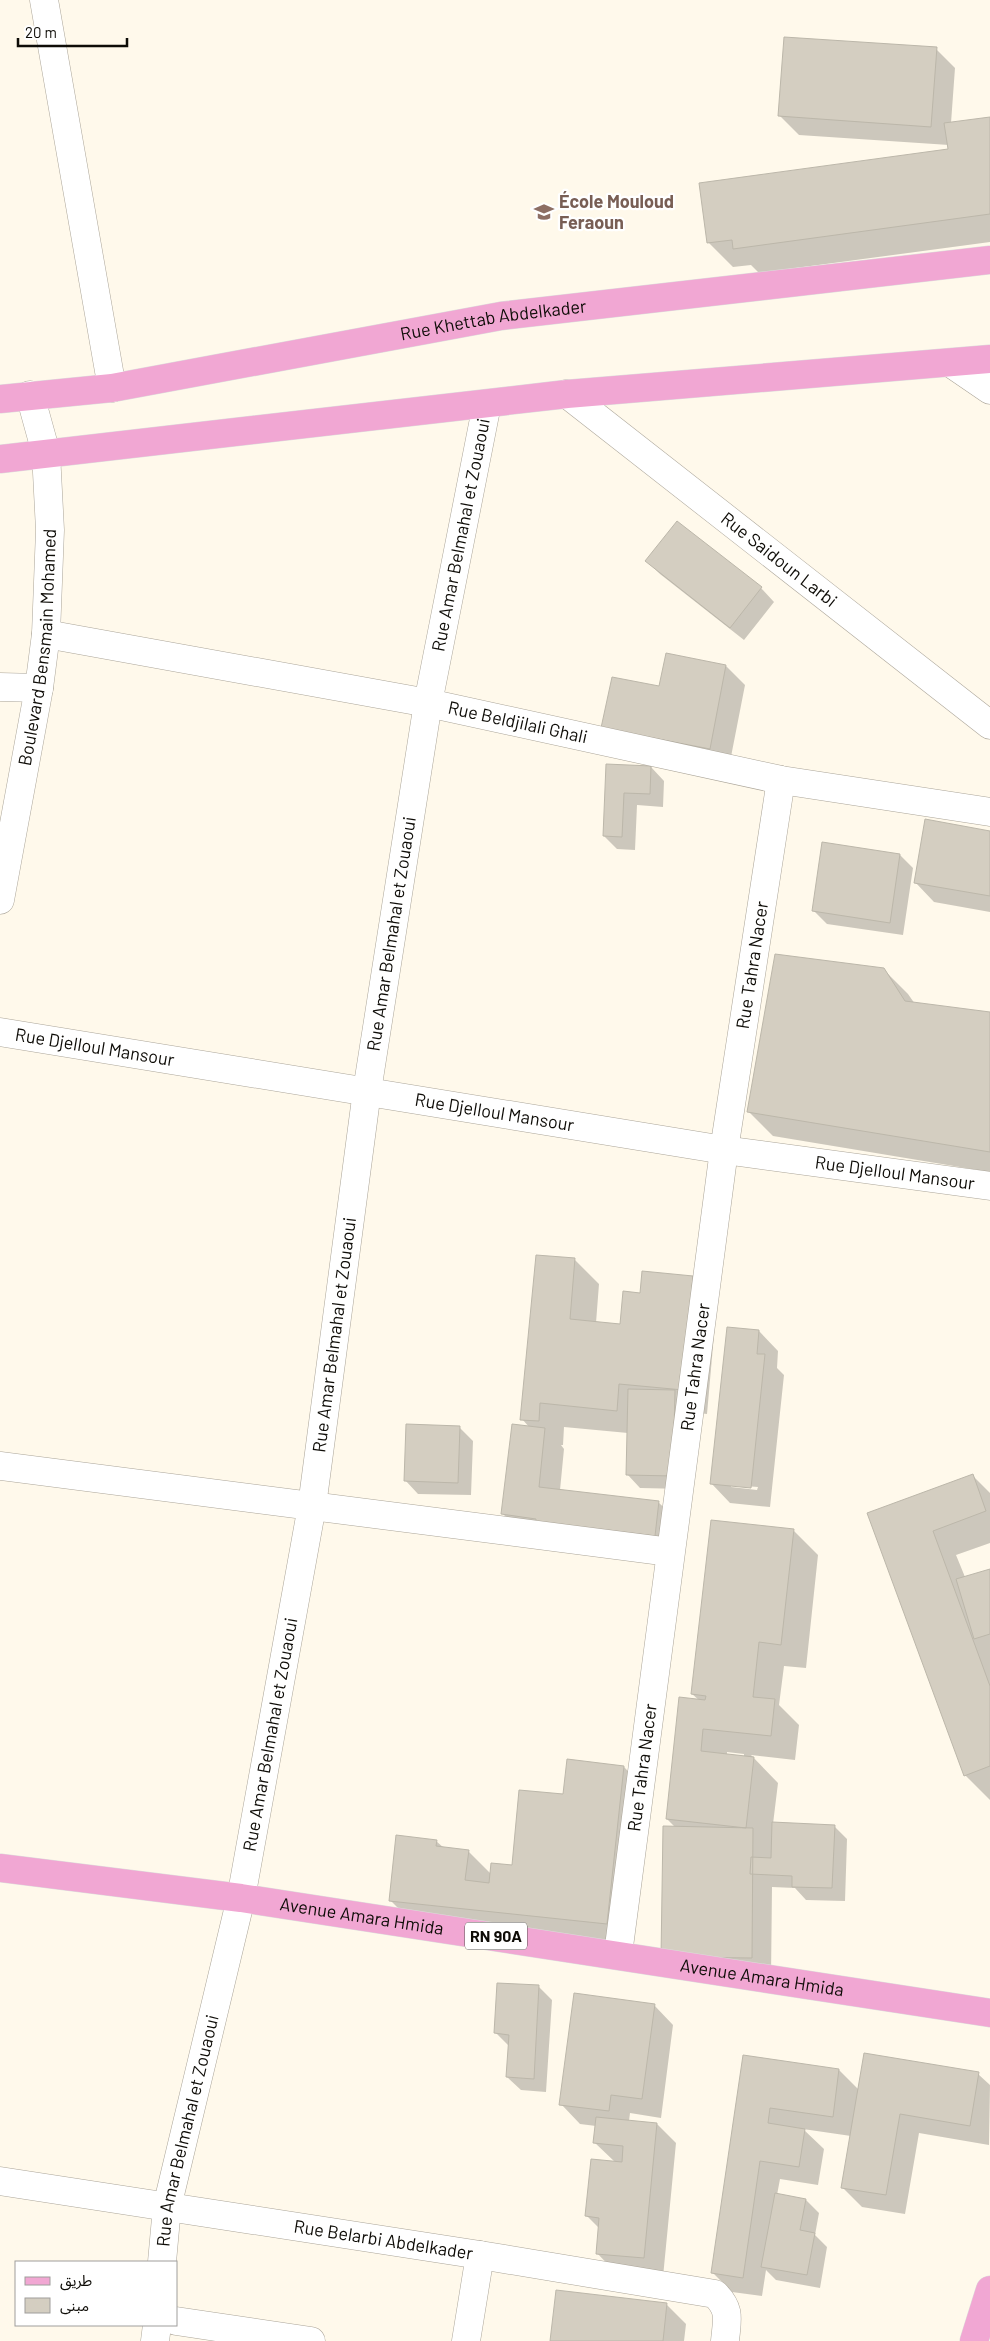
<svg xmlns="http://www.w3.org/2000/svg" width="990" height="2341" viewBox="0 0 990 2341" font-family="Barlow,'Noto Sans Arabic',sans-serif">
  <rect width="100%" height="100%" fill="#fff9eb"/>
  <path fill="#0003" fill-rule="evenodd" d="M936,49L955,68L951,123L990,119V242L759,273L751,265L733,267L708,242L950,150L949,145L799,135L780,116Z
    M678,523L761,588L774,602L744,640L660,574L647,561Z
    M726,666L745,685L729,767L603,727L660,688Z
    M607,765L651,767L664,781L663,807L637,805L635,850L617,849L604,836Z
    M990,832V912L934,902L915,882Z
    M823,844L900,855L913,868L903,935L827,924L813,910Z
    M883,969L908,994L915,1004L990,1013V1172L773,1136L748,1111Z
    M574,1259L599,1284L596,1323L621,1325L641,1294L692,1277L717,1301L707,1414L688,1412L685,1489L640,1488L627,1474L628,1433L564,1427L563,1445H561L564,1449L560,1490L658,1502L678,1521L674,1555L522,1533L503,1514L530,1428L522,1419Z
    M728,1329L759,1331L778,1351L777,1368L784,1375L770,1507L730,1503L711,1483ZM731,1485L758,1487L757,1490L731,1487Z
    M459,1427L473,1441L471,1495L418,1494L405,1480Z
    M973,1476L990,1493V1543L956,1555L965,1577L990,1570V1800L965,1775L869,1513Z
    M794,1531L818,1555L806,1668L784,1666L779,1705L799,1725L795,1760L751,1755L778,1783L773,1824L834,1826L847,1839L845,1901L806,1900L795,1888L772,1887L771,1977L682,1976L676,1828L667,1819L700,1701L692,1694ZM727,1752L744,1754V1757L727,1755Z
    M624,1767L648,1792L631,1948L415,1925L390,1900L436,1841L444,1848L468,1851L491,1874L513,1866L564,1795Z
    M539,1987L552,2000L546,2092L521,2090L507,2077L509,2046L496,2033Z
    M654,2005L673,2025L661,2118L630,2113L629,2121L657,2124L676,2143L663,2277L616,2273L597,2253L599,2228L586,2215L615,2162L594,2142L596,2126L580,2124L561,2104Z
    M744,2056L839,2070L859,2090L978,2074L990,2085L989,2145L919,2133L905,2214L862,2207L842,2187L851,2136L803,2129L824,2149L818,2185L780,2179L777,2195L806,2200L819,2213L815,2235L827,2247L820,2288L776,2280L766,2270L762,2296L732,2292L712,2272Z
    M667,2305L686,2324L684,2341H551Z"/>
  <path fill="#d4cec1" stroke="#bcb7aa" d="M784,37L937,47L931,127L778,116Z
    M990,117V214L733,249L732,240L707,243L699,183L948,149L944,123Z
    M677,521L762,587L730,628L645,561Z
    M666,653L726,665L710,749L601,728L612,677L659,686Z
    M606,764L651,766L650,794L624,793L622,837L603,836Z
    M925,819L990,831V896L914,883Z
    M822,842L900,854L890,923L812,911Z
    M775,954L884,968L905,1001L990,1012V1152L747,1112Z
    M536,1255L575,1258L570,1319L620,1324L623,1291L640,1293L642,1271L693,1276L683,1390L619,1384L617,1411L540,1403L539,1421L520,1420Z
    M727,1327L759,1330L757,1354H765L751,1488L710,1484Z
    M628,1389L675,1390L673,1476L626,1475Z
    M406,1424L460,1426L458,1483L404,1481Z
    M512,1424L545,1428L539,1487L659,1501L655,1536L536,1522V1519L501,1514Z
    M973,1474L986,1511L933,1531L990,1686V1766L964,1776L867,1513Z
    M711,1520L794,1529L781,1645L759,1642L753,1697L775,1699L771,1736L703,1729L701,1751L754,1757L746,1828L666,1819L679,1697L705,1700L706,1696L691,1694Z
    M990,1569V1634L974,1639L956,1579Z
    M567,1759L624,1766L607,1924L389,1901L396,1835L437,1840L436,1846L469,1850L465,1880L489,1883L491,1863L512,1865L519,1790L563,1794Z
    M772,1822L835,1825L832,1888L792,1887V1876L750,1874L751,1857L771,1858Z
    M663,1826L753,1828L752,1958L661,1957Z
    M497,1983L539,1985L534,2079L506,2077L509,2035L494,2033Z
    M574,1993L655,2004L642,2099L611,2095L609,2111L559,2105Z
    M864,2053L979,2072L970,2126L900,2114L886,2195L841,2188Z
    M743,2055L839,2069L833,2117L770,2108L768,2123L805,2129L799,2167L760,2161L743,2278L711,2273Z
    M596,2117L657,2123L644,2258L596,2254L599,2218L585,2216L591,2159L622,2162L623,2146L593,2143Z
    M775,2193L806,2199L800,2230L815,2233L807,2275L761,2267Z
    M556,2290L667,2303L663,2341H550Z"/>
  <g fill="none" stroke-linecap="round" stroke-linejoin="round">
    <defs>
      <g id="minor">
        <path d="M44,0L112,388"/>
        <path d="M952,364L990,390"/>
        <path id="s1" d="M567,394L990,725"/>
        <path id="s2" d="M46,634L428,703L781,780L990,812"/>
        <path d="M0,687L39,688"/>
        <path id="s3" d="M0,900L39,688L46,634L50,530L46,453L30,395"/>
        <path id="s4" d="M0,1032L724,1150L990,1186"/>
        <path d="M0,1466L670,1552"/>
        <path id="s5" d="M618,1954L724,1150L781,780"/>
        <path id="s6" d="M0,2181L480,2255L715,2294C731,2310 727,2319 725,2341"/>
        <path id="s7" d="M162,2262L167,2207L241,1898L312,1506L367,1091L428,703L487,404"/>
        <path d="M176,2321L311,2341"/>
        <path d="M155,2341L157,2325"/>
        <path d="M466,2341L480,2255"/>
      </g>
      <g id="major">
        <path id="s8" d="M0,399L112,388L501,316L990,260"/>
        <path d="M0,459L567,394L990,359"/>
        <path id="s9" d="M0,1868L241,1898L990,2013"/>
        <path d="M974,2341L990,2290"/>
      </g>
    </defs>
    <use href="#minor" stroke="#aba599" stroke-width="29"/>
    <use href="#major" stroke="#dddddc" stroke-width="29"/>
    <use href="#minor" stroke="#fff" stroke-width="28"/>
    <use href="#major" stroke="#f1a7d3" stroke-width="28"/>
  </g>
  <defs>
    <symbol id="school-bare" viewBox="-9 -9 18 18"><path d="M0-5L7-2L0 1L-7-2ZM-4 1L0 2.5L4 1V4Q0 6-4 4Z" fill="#8d6e63" stroke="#fff" stroke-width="2.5" paint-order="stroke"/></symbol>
  </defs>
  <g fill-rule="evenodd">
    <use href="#school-bare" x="530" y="198" width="28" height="28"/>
  </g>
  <g text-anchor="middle" stroke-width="4.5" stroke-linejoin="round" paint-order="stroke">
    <rect fill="#fff" stroke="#565551" stroke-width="1" x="465" y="1922.5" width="62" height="27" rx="4"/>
    <g font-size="16" font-weight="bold" fill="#0e0c07">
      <text x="496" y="1942">RN 90A</text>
    </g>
    <g font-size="18" font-weight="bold" fill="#785e54" stroke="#fff" text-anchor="start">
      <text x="559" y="208">École Mouloud<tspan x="559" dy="21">Feraoun</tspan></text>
    </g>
    <g font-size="18" fill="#0e0c07" stroke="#fff">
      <text dy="6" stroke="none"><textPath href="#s8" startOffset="500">Rue Khettab Abdelkader</textPath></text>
      <text dy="6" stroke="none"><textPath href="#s7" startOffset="1754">Rue Amar Belmahal et Zouaoui</textPath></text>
      <text dy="6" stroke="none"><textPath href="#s1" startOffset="269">Rue Saidoun Larbi</textPath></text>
      <text dy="6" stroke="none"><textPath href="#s3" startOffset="256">Boulevard Bensmain Mohamed</textPath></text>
      <text dy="6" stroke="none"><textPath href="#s2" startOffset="480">Rue Beldjilali Ghali</textPath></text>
      <text dy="6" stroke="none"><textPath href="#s7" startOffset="1349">Rue Amar Belmahal et Zouaoui</textPath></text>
      <text dy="6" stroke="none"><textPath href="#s5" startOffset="998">Rue Tahra Nacer</textPath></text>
      <text dy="6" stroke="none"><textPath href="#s4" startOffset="96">Rue Djelloul Mansour</textPath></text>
      <text dy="6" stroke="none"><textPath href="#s4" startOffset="501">Rue Djelloul Mansour</textPath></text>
      <text dy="6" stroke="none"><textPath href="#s4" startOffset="906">Rue Djelloul Mansour</textPath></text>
      <text dy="6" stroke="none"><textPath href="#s7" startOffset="944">Rue Amar Belmahal et Zouaoui</textPath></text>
      <text dy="6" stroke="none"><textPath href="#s5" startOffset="592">Rue Tahra Nacer</textPath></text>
      <text dy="6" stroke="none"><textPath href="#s7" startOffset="539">Rue Amar Belmahal et Zouaoui</textPath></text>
      <text dy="6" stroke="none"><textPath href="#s5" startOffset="188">Rue Tahra Nacer</textPath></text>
      <text dy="6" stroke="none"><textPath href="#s9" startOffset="365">Avenue Amara Hmida</textPath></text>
      <text dy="6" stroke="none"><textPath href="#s9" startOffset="770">Avenue Amara Hmida</textPath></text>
      <text dy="6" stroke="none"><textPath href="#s7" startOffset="134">Rue Amar Belmahal et Zouaoui</textPath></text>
      <text dy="6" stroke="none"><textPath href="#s6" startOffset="388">Rue Belarbi Abdelkader</textPath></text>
    </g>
  </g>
  <rect x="15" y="2261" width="162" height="65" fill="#ffffff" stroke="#9f9e9c"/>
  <rect x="25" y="2277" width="25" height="8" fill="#f1a7d3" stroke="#9f9e9c"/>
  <text x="60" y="2286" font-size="15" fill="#0e0c07">طريق</text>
  <rect x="25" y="2298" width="25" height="15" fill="#d4cec1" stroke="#9f9e9c"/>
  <text x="60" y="2311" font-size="15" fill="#0e0c07">مبنى</text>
  <path d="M18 38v8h109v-8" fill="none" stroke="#0e0c07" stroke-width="2.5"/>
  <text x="25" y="38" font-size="15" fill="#0e0c07" stroke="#ffffff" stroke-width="4" paint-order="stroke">20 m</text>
</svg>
